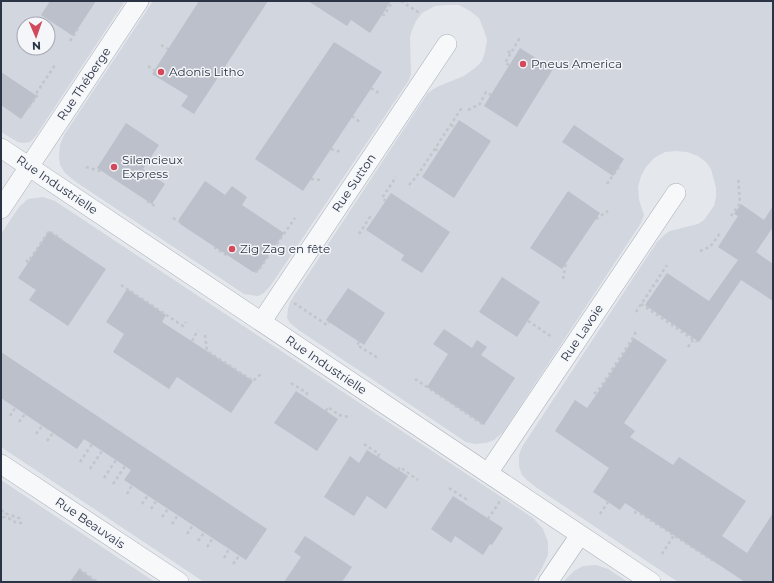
<svg xmlns="http://www.w3.org/2000/svg" width="774" height="583" viewBox="0 0 774 583" font-family="Montserrat,sans-serif">
  <rect width="100%" height="100%" fill="#e4e7ec"/>
  <path fill="#d2d6de" fill-rule="evenodd" d="M1,1H125L35,137L30,142L23,143L18,142L1,132ZM24,24H48V48H24Z
    M153,1H773V582H678L537,488L528,481L522,475L519,466V455L522,447L657,242L664,235L670,231L698,224L704,220L714,206L716,197V188L711,169L706,162L698,156L687,152L676,151L665,152L654,158L646,167L641,176L638,187L639,200L644,215L641,223L503,432L494,440L486,443L475,444L466,442L300,331L290,323L287,318L288,309L290,302L427,94L432,90L439,86L464,76L475,68L482,61L485,52L487,40L484,30L479,18L470,11L459,5H446L435,6L422,13L416,21L412,30L410,37L411,74L409,80L271,285L264,293L258,296L244,294L76,182L65,173L60,165L59,155L60,145L64,135Z
    M43,197L55,201L533,518L543,529L548,542V555L541,570L533,582H204L1,447V234L19,207L28,199Z
    M1,480L155,582H1Z
    M596,565L608,569L628,582H563L574,571L583,566Z"/>
  <path fill="#bbc0ca" d="M50,1H96L73,36L41,15Z
    M199,1H268L194,114L181,106L188,96L152,74Z
    M308,1H391L370,33L351,20L347,26Z
    M334,42L382,72L303,191L255,159Z
    M520,48L553,69L517,127L484,106Z
    M1,72L37,96L21,119L1,105Z
    M459,120L491,141L454,198L422,177Z
    M126,123L159,145L143,169L165,184L152,204L97,168Z
    M574,125L624,159L613,176L562,142Z
    M205,181L225,195L232,186L247,197L242,205L284,233L258,271L253,272L180,224L179,219Z
    M568,191L600,213L562,269L530,248Z
    M391,193L450,232L422,273L401,260L404,255L366,230Z
    M741,204L764,220L773,206V227L756,252L773,264V301L741,280L699,342L645,305L667,273L709,301L738,260L718,247L738,216L734,214Z
    M49,231L106,269L68,326L29,300L36,290L18,278Z
    M502,277L540,302L517,337L479,312Z
    M348,288L385,313L364,345L326,320Z
    M127,289L166,315L162,322L253,381L231,413L177,377L169,389L113,352L124,334L106,322Z
    M444,329L472,348L477,340L487,347L481,355L515,378L484,425L427,387L448,354L433,344Z
    M634,338L667,360L624,423L635,431L630,437L673,465L679,457L746,501L722,536L747,553L773,513V582H745L625,503L620,510L593,492L609,468L555,431L575,400L587,408L601,388Z
    M1,352L267,529L246,560L124,480L131,470L84,439L77,449L1,398Z
    M296,391L338,419L317,451L274,423Z
    M367,450L408,476L386,509L367,496L354,516L324,497L350,456L359,463Z
    M453,496L503,528L492,545L490,544L483,555L455,536L451,543L431,529Z
    M305,536L352,567L342,582H284L301,557L294,552Z
    M79,569L97,582H70Z"/>
  <g fill="none" stroke-linecap="round" stroke-linejoin="round">
    <defs>
      <path id="minor" d="M1,148L651,582
        M1,209L139,1
        M262,321L447,44
        M1,464L179,582
        M488,473L676,193
        M548,582L580,535"/>
    </defs>
    <use href="#minor" stroke="#a9aeb7" stroke-width="20"/>
    <path stroke="#c2c5cb" stroke-width="2.5" stroke-dasharray="3 3" stroke-linecap="butt" d="M401,1L421,14
      M382,14L384,15L393,1
      M70,41L78,29
      M161,45L168,49
      M508,51L511,54
      M509,65L505,63L521,36
      M148,66L154,70
      M371,88L379,93
      M29,107L37,96L35,95L55,65
      M468,110L480,104L486,92L491,95
      M352,116L360,122
      M451,125L454,127
      M331,149L341,152
      M435,149L439,151
      M86,167L103,172
      M311,179L321,180
      M607,184L619,167
      M409,185L417,176L463,106
      M147,201L156,207
      M386,201L382,198L396,177
      M731,216L740,203L738,177
      M173,218L180,222
      M596,219L608,211
      M359,234L370,217L373,220
      M214,247L229,257
      M700,251L710,247L720,233
      M26,260L28,262L49,231L62,240
      M255,272L258,271L295,218
      M563,279L566,263
      M656,280L660,283
      M121,285L183,326L186,322
      M294,303L327,325L329,322
      M641,304L697,342
      M636,312L667,265
      M528,321L552,337
      M205,335L207,351L253,381L262,373
      M192,341L198,330
      M359,342L357,345L378,358
      M688,347L693,340
      M415,379L484,425
      M291,383L307,393L305,397
      M594,394L600,388L634,336L636,331
      M326,411L328,407L339,415L349,417
      M10,416L15,408
      M19,422L25,414
      M36,434L42,426
      M47,441L53,433
      M364,444L379,454L378,457
      M80,462L92,444
      M90,469L102,451
      M398,470L400,467L418,480
      M104,478L116,460
      M113,484L125,466
      M449,488L466,499L463,502
      M127,494L132,485
      M142,504L148,495
      M151,509L156,501
      M1,510L7,514L19,518L21,523C13,523 10,517 3,517L5,513
      M634,512L641,514L715,562
      M600,514L608,502
      M162,517L168,509
      M488,519L500,501
      M172,524L178,515
      M187,534L193,525
      M198,541L204,533
      M207,547L213,538
      M662,554L674,535
      M224,558L229,549
      M233,564L239,556
      M79,569L98,582"/>
    <use href="#minor" stroke="#f7f8fa" stroke-width="19"/>
  </g>
  <g fill="#d1495b" stroke="#f4f6f9" stroke-width="1.5">
    <circle cx="523" cy="64" r="4"/>
    <circle cx="161" cy="72" r="4"/>
    <circle cx="114" cy="167" r="4"/>
    <circle cx="232" cy="249" r="4"/>
  </g>
  <g text-anchor="middle" stroke-width="3" stroke-linejoin="round" paint-order="stroke">
    <g font-size="12" fill="#2b3445" stroke="#f4f6f9" text-anchor="start">
      <text x="531" y="68">Pneus America</text>
      <text x="169" y="76">Adonis Litho</text>
      <text x="122" y="164">Silencieux<tspan x="122" dy="14">Express</tspan></text>
      <text x="240" y="253">Zig Zag en fête</text>
    </g>
    <g font-size="12" fill="#2b3445" stroke="#f4f6f9">
      <text transform="translate(84 84) rotate(-56)" y="4">Rue Théberge</text>
      <text transform="translate(354 183) rotate(-56)" y="4">Rue Sutton</text>
      <text transform="translate(57 185) rotate(34)" y="4">Rue Industrielle</text>
      <text transform="translate(582 333) rotate(-56)" y="4">Rue Lavoie</text>
      <text transform="translate(326 365) rotate(34)" y="4">Rue Industrielle</text>
      <text transform="translate(90 523) rotate(34)" y="4">Rue Beauvais</text>
    </g>
  </g>
  <rect width="774" height="583" fill="none" stroke="#2b3445" stroke-width="4"/>
  <g transform="translate(36 36) rotate(178)"><circle r="19" fill="#f4f6f9" stroke="#a4a8b1"/>
  <path d="M0-3L7 15L0 10L-7 15Z" fill="#d1495b"/>
  <text y="-6" font-size="11" font-weight="bold" text-anchor="middle" fill="#2b3445">N</text>
  </g>
</svg>
